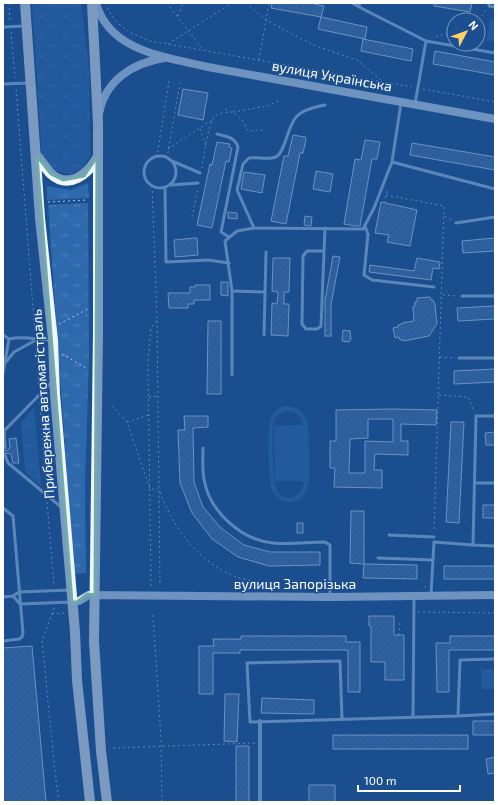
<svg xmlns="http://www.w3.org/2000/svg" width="498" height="805" viewBox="0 0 498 805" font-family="'Exo 2',sans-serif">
  <defs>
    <pattern id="grass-tufts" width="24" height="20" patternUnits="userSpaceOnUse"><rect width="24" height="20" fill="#2e69ad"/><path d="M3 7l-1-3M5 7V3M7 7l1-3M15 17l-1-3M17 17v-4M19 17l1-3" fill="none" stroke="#4d80b9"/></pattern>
    <pattern id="building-hatch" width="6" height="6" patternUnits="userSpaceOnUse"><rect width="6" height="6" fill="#4478b7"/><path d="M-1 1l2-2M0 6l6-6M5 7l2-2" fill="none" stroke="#486282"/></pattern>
  </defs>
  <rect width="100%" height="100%" fill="#1b4f8f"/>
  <path fill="url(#grass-tufts)" d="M32,3H81L89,68L90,154L83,168L70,174L55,171L42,157Z
    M88,183L89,198L47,200V186L71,190Z
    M88,203L89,359L85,482L86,573L74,574L48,205Z
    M34,407L41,486L25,471L21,423Z"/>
  <path fill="#2e69ad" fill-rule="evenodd" d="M490,20L495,21V42L487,41Z
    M285,406C297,406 304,411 308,423C308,438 312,477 307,490C301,506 278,506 272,490C269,483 267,424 271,417C274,411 279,408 285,406ZM285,411C295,411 301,415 303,425L274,426L275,481H304C304,495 286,505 277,491C273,486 271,427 274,421C276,415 280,413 285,411Z
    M481,669H495V689H481Z"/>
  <path fill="url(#building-hatch)" stroke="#cfe3fa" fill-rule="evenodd" d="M272,3H310L324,6L321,17L271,8Z
    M434,3H472L470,12L434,6Z
    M321,17L367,27L365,39L318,29Z
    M363,39L413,49L411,61L361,51Z
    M435,51L495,62V75L433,64Z
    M183,89L208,93L203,120L178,115Z
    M293,135L305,137L306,140L303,153H300L286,224L271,221L284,156H288Z
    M365,140L380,142L377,159H372L360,226H355L344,224L355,159L361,160Z
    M217,142L230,144L229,147L232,148L229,162L226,161L212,228L197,225L210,164L212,165Z
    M412,143L495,157V170L410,155Z
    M316,171L333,174L330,192L313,189Z
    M244,172L265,175L262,193L241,189Z
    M381,202L417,210L410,246L387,242L389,235L375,233Z
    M228,212L237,213V219L228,218Z
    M305,216L312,217L311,226L304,225Z
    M195,238H197L198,255L175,257L174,240Z
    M495,238V251L463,253L462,241Z
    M333,256L340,257L331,304V336H325V300Z
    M273,258H290L289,292H284V304H289L288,336L271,335L272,303L277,304L278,292L272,291Z
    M417,258L440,262L439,269L433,268L431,280L369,272L370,265L414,271Z
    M221,282H228V296L221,295Z
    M195,285H210V300H194V304H188V308H169L168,293H190V287H195Z
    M430,297L431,300H433L435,304L437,324L429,336L404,341V340H400L399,337L395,338L393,328L398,327V325L402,324V323L414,321L413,306H415V302H417V298Z
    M495,306V319L458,321L457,308Z
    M208,321H221V394H207Z
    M343,330L350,331L351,339L349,342L342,341Z
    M495,369V382L454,384V371Z
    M393,409L437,410L436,425L401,424V441H408V455L375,454L374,470H382V488L334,487L335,468H330V441H336V410ZM368,419H393V442L365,441V473H349L350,439L368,438Z
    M184,416H208V427L193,428L194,482L203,507L221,528L244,545L270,552H320V565L269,566L238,557L212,539L192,513L180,483L178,430H185Z
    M451,422H464L459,523L446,522Z
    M495,432V445H486L485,433Z
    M16,438L19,463H13L11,454L3,453V450L6,451L10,448L9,439Z
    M483,505H495V518H483Z
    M351,511H364V564L350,563Z
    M297,523H303V533H297Z
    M364,564L417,565V579L363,578Z
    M444,566H495V579H444Z
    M369,616H394V635H404V680H385V662H371V626H369Z
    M241,636H346V642H360V692H348V650H240V653H213V694H199V646H214L213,639H241Z
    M450,636H495V650H449V692H437L436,643H450Z
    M32,646L46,802H3V648Z
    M225,694H239L237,742L224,741Z
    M262,698L314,700V714L261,713Z
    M473,721H495V735H473Z
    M333,735H468V749H333Z
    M236,746H249V802H236Z
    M495,757V773L488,774L486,759Z
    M309,785H335V802H309Z"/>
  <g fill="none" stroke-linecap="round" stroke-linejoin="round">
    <path stroke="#a9c9ee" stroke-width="1" stroke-dasharray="2 3" stroke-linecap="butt" d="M9,3L10,22
      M106,3C113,25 129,33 150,41L412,87
      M167,3L203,50
      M246,3L266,20L313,45L357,60L382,81
      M178,16L183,3
      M478,20L486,10
      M11,32L15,78
      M436,37L454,31
      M168,44L232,3
      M259,60L269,3
      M16,89L35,333
      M423,89L495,102
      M225,109L230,111
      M233,112L267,106L281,100
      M200,129L206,146
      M168,149L212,120
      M157,157L169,81
      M167,158L180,83
      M202,168C204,156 208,123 215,116C221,112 227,112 233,112L242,120L248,131L264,130
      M152,186L157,319L160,586
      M386,195L444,206L434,532
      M48,202L87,200
      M384,203L387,191
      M445,216L452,221
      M192,217L198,188
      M443,295L458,296
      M59,324L88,309
      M36,347L39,387
      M62,354L88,369
      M440,357L455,358
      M439,395L468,397L474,411
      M149,397L158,396
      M40,403L46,487
      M112,406L127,422L150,489H158
      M127,422L149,415
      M160,492C173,527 197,561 234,576C242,579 252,581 261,583
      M47,502L54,585
      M151,586L148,361L151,329L157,320
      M425,588L426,583
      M345,589V583
      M54,608L42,641L55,772L59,802
      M418,612L495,613
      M52,614L64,613
      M153,615L161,739L162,802
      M399,635L400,620
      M113,748L255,743"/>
    <path stroke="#a9c9ee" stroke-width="3" d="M352,3L359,7
      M360,3L359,7L426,41L495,53
      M489,3V6L495,7
      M3,27L25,26
      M3,84L29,83
      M415,104L426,41
      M217,134C225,136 235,137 238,147L221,232L229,237
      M144 172a16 16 0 1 1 32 0a16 16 0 1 1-32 0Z
      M172,161L200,173
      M392,162L495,189
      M171,185L198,183
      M165,188L166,262L208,260L229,263
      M456,223L495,217
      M365,226L368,234L364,275L372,280L434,287
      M254,228L237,190L243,164L249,158C257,157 269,160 276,157C286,151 287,126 297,116C304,109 316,107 325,105
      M324,251H307L303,256L302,324L306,329H317L321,326L325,228
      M265,292L232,291L225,241L237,231L254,228L363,229L374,208L392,162L401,103
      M462,296H495
      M3,335L9,339C24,335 36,340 51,340
      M264,335L266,252
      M459,358H495
      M6,362L14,352L36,340
      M3,373L9,339
      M232,375V291
      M495,416H476L473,545L495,546
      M5,448L4,431L51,383
      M203,448C203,458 202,469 204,479C209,511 241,540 273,543C290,545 308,542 325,542L330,545V596
      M5,455L8,463L61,507
      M475,483H495
      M3,508L13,516L23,633L22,637L19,639L3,641
      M389,535L434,537
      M378,558L433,560
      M431,594L434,542L473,545
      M13,596L20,604L72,602
      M3,597L13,596L19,592L70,590
      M458,716L495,714
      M413,717L414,596
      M342,719L340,661L247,663L250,722C319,720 389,718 458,716L460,660L495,659"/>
    <path stroke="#a9c9ee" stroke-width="4" d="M260,721V802"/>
    <path stroke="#d6e6fa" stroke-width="8" d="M96,3C109,51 165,57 208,67L495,119
      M99,114C105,80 133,63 164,58
      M72,602L79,601L89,595L330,597L495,595"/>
    <path stroke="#f0f6ff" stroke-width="10" d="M25,3L40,218L53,340L55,394L75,632L77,680L90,802
      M92,3L98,123V331L94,641L101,751L107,802
      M37,156C42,162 46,169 51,174C69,190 88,174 97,158"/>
  </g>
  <path d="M0 0H498V805H0ZM37,156L51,174L63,180L84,176L97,157L95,595L87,594L77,602H72Z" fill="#1b4f8f" fill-opacity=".55" fill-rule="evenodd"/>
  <path fill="none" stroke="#6fada8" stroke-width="3" stroke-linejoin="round" d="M37,156L51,174L63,180L84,176L97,157L95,595L87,594L77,602H72Z"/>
  <g text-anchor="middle" stroke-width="3" stroke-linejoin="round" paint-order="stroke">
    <g font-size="14" fill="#fff" stroke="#1b4f8f">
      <text transform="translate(332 76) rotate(10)" y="5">вулиця Українська</text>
      <text transform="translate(43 404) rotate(-94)" y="5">Прибережна автомагістраль</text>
      <text x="295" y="589">вулиця Запорізька</text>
    </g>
  </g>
  <rect width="498" height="805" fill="none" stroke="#ffffff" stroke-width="8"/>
  <g transform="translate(466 32) rotate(49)"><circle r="19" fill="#1b4f8f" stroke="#7695bc"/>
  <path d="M0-3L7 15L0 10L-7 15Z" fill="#ffd166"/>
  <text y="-6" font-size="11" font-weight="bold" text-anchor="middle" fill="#ffffff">N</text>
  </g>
  <path d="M358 785v6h102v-6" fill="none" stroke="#ffffff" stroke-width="2"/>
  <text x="364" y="785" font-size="12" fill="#ffffff" stroke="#1b4f8f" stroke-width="3" paint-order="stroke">100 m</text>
</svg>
